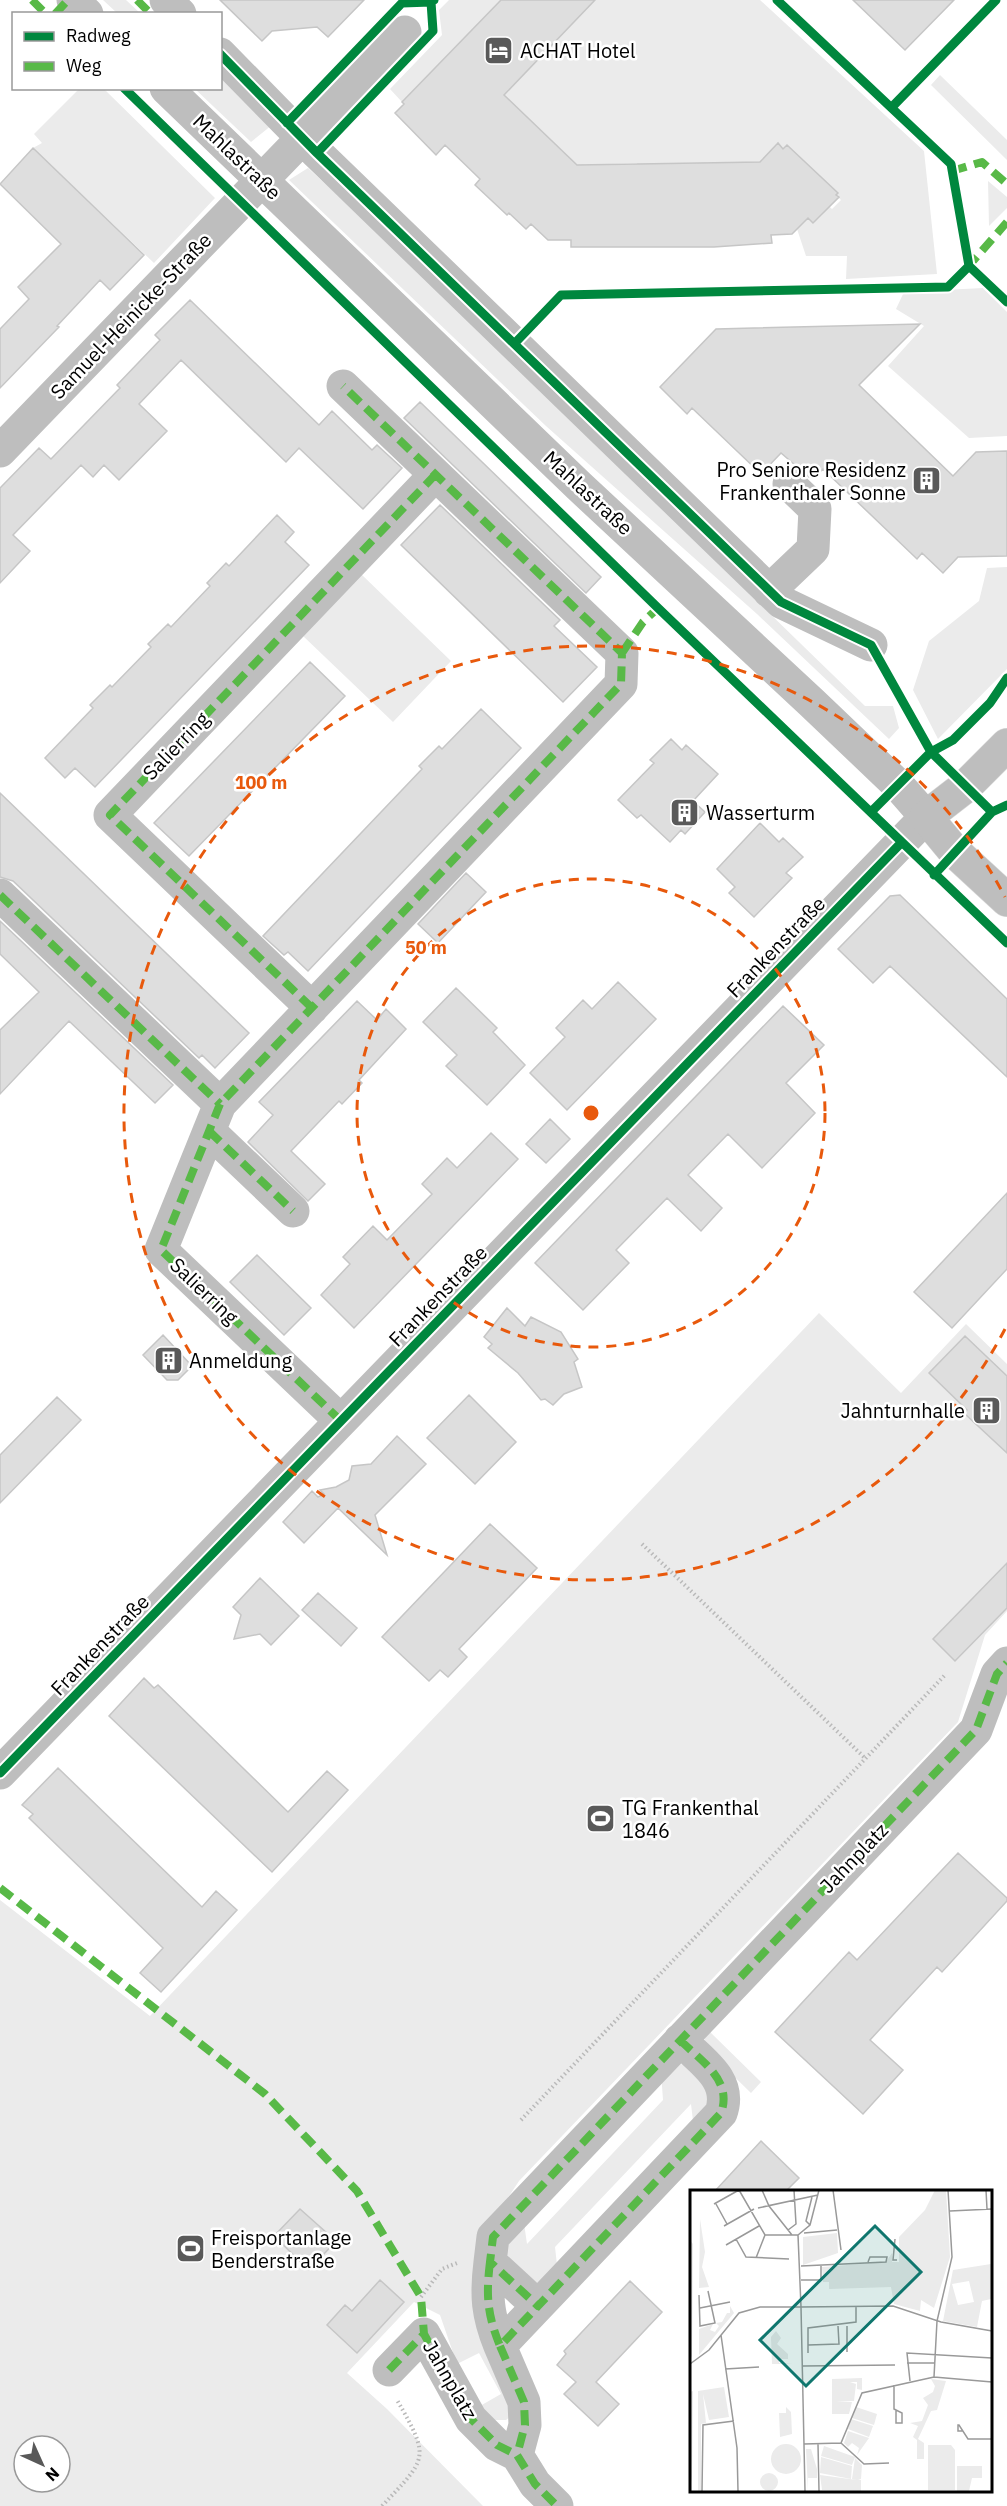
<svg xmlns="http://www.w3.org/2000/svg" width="1007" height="2506" viewBox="0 0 1007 2506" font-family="'IBM Plex Sans',sans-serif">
  <rect width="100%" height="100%" fill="#fff"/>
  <path fill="#ebebeb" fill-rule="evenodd" d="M103,0H126L140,13H117Z
    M449,0H501L402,102L390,89L442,35L439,10Z
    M595,0H760L924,151L937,274L846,279L847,256H806L797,229L808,218L813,223L822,215L827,204L832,209L841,200L836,195L837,192L787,145L783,149L777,143L760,162H736L735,169L725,162L702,163V170C676,162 664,162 638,171L637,163L577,165L559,147L554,153C549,126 519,115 497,102Z
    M221,74L272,125L251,142L195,89L220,88Z
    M940,75L1007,140V160L931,85Z
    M80,88L104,89L215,198L154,263L33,148L42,143L34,134Z
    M308,168C498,343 679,527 865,706H893L899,728L889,739L757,614L546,426L289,180Z
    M988,181L1007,197V208L989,226Z
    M983,288L1007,312V436L969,438L888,366L924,326L896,309L904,292Z
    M1007,567V669L938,739L913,690L929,641L979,601L987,568Z
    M361,574L451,661L393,722L302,635Z
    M819,1313L901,1393L966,1324L1007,1364V1611L985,1635L958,1722L519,2181L483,2235L512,2415L506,2420H492L480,2406L501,2394L479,2353L457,2364L440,2315L414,2302L347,2373L387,2409L483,2506H0V1900L150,2016ZM24,2446H60V2482H24Z
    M708,2030L761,2082L751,2093L710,2053L704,2041Z
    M680,2064L685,2065L713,2093L694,2129L691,2104L555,2247L558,2274L539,2284L508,2261L505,2239L523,2216L527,2244L663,2100L661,2072Z"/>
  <path fill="#dedede" stroke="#c6c6c6" stroke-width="1.5" d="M220,0H364L328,37L317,27L272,31L262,41Z
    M501,0H595L504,95L577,165L760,162L778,143L783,149L787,145L838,193L836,195L839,197L813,223L808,218L792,234L771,235L772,243L714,247H571V240H548L531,224L526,229L509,213L507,215L475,185L480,179L445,145L436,155L395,113L404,104L402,102Z
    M853,0H954L905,50Z
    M33,148L144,255L110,290L100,280L57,326L59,327L0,388V329L29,299L18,287L61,244L0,184Z
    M190,300L319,425L332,411L372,450L377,445L402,468L363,509L299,448L286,462L181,360L139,404L167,431L119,480L104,465L93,477L81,465L13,535L30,551L0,583V488L39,448L51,459L120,388L117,385L160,340L155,335Z
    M920,324L859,385L953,476L976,452L1007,451V556L958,557L943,573L922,553L917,559L823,469L817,475L814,472L809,477L781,453L761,474L692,408L687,414L660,387L716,329Z
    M420,402L601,577L586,593L404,418Z
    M440,505L560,620L554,626L597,667L563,702L401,545Z
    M277,515L294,532L285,542L309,565L95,787L75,768L65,778L45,758L93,708L90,705L110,685L112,687L151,647L148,644L168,624L171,627L210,586L207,583L226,563L229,566Z
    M310,662L345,696L189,856L154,823Z
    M481,709L521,748L308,971L288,952L284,955L263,936L422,769L419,766L439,746L442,749Z
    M671,739L682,750L686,745L718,774L693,801L705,812L685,834L681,830L670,842L641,815L637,818L618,800L654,763L650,760Z
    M0,793L249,1033L215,1068L202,1055L199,1058L13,881L0,877Z
    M760,823L779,842L783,838L803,857L786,873L792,878L754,917L729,893L735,887L717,869Z
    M466,873L486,892L438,943L418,924Z
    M900,895L1007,999V1077L890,966L873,983L838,949L890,896Z
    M0,921L173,1085L155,1103L69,1021L0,1094V1030L39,992L0,954Z
    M618,982L656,1019L567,1110L530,1073L565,1037L556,1028L583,1000L592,1009Z
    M456,988L497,1028L493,1032L525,1065L487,1105L446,1066L457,1055L423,1022Z
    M357,1001L377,1020L386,1009L406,1029L359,1080L362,1083L342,1104L339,1101L291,1151L325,1184L308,1201L248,1142L273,1115L259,1102Z
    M783,1006L824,1045L786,1083L815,1113L762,1168L728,1134L688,1175L722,1208L701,1231L667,1198L616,1250L629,1263L583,1310L535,1263Z
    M550,1119L570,1139L546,1163L526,1144Z
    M491,1133L518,1159L354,1328L321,1295L350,1264L343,1257L373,1226L387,1240L432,1194L422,1184L447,1158L457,1168Z
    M1007,1193V1269L952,1328L914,1292Z
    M257,1255L311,1308L284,1335L230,1282Z
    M507,1308L525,1326L531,1317L561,1332L578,1359L574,1362L582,1387L564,1394L553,1405L545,1399L541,1400L518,1373L488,1348L492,1344L484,1337Z
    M163,1335L192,1366L178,1380H167L143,1355Z
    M965,1336L1007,1376V1453L964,1413L967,1410L929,1373Z
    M469,1395L516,1442L475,1484L427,1438Z
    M57,1397L81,1420L0,1503V1455Z
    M397,1436L426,1464L375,1515L387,1555L338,1508L304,1543L283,1522L312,1491L318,1497L324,1494L320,1490L336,1487L349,1480L352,1466L371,1464Z
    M490,1524L537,1568L459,1649L467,1657L448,1677L440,1670L429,1681L382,1637Z
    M1007,1563V1608L955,1661L933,1639Z
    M260,1578L299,1616L271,1645L260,1634L234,1639L241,1615L233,1607Z
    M318,1593L357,1628L341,1646L302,1610Z
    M144,1678L154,1688L158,1685L288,1812L327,1771L348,1790L272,1872L109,1716Z
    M58,1768L202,1907L216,1891L237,1910L161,1992L140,1973L163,1948L29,1818L33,1814L22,1805Z
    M958,1853L1007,1898V1901L942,1972L937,1967L870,2040L903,2070L863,2114L775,2032L849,1952L857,1960Z
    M761,2141L799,2178L786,2191H715Z
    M300,2209L336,2241L309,2270L274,2236Z
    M380,2280L404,2302L357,2353L327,2325L345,2305L352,2311Z
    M630,2281L662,2312L596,2382L619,2404L598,2426L564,2394L576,2382L557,2365L566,2354L564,2351Z"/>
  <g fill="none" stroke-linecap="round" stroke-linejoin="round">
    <defs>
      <path id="major" d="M1007,745L966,786L926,817L955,852L1007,900"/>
    </defs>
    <use href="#major" stroke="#dbdbdb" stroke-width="34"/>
    <path stroke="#b9b9b9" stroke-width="4" stroke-dasharray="1.5 3" stroke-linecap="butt" d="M642,1544L866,1759
      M521,2120L945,1675
      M421,2297L442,2269L457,2263
      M382,2506C427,2458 431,2459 397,2400"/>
    <path stroke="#bebebe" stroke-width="33" d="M73,0L87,14
      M166,0L180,14
      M220,54L317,153L781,602L871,645
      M0,451L405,32
      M769,591L813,549L815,509L789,484
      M0,895L220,1104
      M312,1008L110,815L435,475
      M209,1131L293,1211
      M341,1421L161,1250L220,1104L621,684L622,653L343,386
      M0,1773L926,817L898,785L812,703L579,486L166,88
      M680,2040C701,2061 733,2080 721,2113L538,2306L490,2262L493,2237L976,1730L997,1674L1007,1663
      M490,2262C486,2295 487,2314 500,2346L538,2306
      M500,2346L524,2402L525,2425L517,2455
      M389,2370L424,2334L471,2419L497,2445L517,2455L535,2484L557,2506"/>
    <use href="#major" stroke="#bebebe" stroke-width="33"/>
    <path stroke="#58b947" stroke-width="8" stroke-dasharray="15 8" stroke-linecap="butt" d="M32,0L46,14
      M137,0L151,14
      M55,14L68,0
      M952,171L982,162L1007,184
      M967,268L1007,222
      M622,653L643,622L658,608
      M0,895L220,1104
      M312,1008L110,815L435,475
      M209,1131L293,1211
      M341,1421L161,1250L220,1104L621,684L622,653L343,386
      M0,1888L265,2094L357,2191L421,2297L424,2334
      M680,2040C701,2061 733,2080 721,2113L538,2306L490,2262L493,2237L976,1730L997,1674L1007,1663
      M490,2262C486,2295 487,2314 500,2346L538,2306
      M500,2346L524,2402L525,2425L517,2455
      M389,2370L424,2334L471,2419L497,2445L517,2455L535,2484L557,2506"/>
    <defs>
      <path id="cycleway" d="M777,0L951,164L969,266L1007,302
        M220,54L317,153L781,602L871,645L931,752L992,812
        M124,88L658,608L1007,943
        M892,107L996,0
        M287,123L402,3L431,2L434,0
        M317,153L433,31L431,2
        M515,343L561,295L948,287L969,266
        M871,812L931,752L953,740L990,703L1007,678
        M934,875L992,812L1007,805
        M0,1773L901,843"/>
    </defs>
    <use href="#cycleway" stroke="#fff" stroke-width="13"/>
    <use href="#cycleway" stroke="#00873e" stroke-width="9"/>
  </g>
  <g fill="none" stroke="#e8590c" stroke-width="3" stroke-dasharray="10 8">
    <circle cx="591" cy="1113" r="234"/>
    <path d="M1005 1329A467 467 0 1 1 1005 897"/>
  </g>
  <defs>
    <symbol id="hotel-square" viewBox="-11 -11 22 22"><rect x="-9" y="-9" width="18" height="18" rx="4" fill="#595959" stroke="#fff"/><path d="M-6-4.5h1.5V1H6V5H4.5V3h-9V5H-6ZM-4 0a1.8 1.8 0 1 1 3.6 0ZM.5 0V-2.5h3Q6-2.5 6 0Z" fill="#fff"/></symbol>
    <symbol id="building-square" viewBox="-11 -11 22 22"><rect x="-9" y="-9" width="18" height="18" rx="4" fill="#595959" stroke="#fff"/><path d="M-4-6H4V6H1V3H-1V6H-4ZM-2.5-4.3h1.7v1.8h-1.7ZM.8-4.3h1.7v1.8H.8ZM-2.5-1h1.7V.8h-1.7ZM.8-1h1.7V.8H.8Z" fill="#fff"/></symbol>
    <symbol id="stadium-square" viewBox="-11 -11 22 22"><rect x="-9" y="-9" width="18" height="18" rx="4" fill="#595959" stroke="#fff"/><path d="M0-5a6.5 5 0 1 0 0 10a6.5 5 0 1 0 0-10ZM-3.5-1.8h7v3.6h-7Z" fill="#fff"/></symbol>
  </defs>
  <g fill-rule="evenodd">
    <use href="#hotel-square" x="482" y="34" width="33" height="33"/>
    <use href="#building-square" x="910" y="464" width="33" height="33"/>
    <use href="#building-square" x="668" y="796" width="33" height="33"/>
    <use href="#building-square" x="152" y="1344" width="33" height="33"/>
    <use href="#building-square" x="970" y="1394" width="33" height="33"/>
    <use href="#stadium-square" x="584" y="1802" width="33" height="33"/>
    <use href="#stadium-square" x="174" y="2232" width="33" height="33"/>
  </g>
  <g text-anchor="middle" stroke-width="5" stroke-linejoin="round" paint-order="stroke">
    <g font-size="20" fill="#000" stroke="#fff" text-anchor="start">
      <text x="520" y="58">ACHAT Hotel</text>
      <text x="906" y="477" text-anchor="end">Pro Seniore Residenz<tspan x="906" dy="23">Frankenthaler Sonne</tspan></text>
      <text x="706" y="820">Wasserturm</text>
      <text x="189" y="1368">Anmeldung</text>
      <text x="965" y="1418" text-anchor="end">Jahnturnhalle</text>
      <text x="622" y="1815">TG Frankenthal<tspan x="622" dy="23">1846</tspan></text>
      <text x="211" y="2245">Freisportanlage<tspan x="211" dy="23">Benderstraße</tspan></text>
    </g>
    <g font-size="20" fill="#000" stroke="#fff">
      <text transform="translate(237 157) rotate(44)" y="7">Mahlastraße</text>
      <text transform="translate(131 316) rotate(-46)" y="7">Samuel-Heinicke-Straße</text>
      <text transform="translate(588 493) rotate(43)" y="7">Mahlastraße</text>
      <text transform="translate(176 746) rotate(-46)" y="7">Salierring</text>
      <text transform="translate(776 947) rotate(-46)" y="7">Frankenstraße</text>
      <text transform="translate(204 1291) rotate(44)" y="7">Salierring</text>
      <text transform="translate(438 1296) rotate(-46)" y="7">Frankenstraße</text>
      <text transform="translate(100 1645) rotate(-46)" y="7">Frankenstraße</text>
      <text transform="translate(854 1858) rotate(-46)" y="7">Jahnplatz</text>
      <text transform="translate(450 2380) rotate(60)" y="7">Jahnplatz</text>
    </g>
  </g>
  <g transform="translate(690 2190)">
    <rect width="302" height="302" fill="#fff"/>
    <path d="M245,0H256L260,67L244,118L231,110L230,121L204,114L201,97L139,99V92H133L132,77L196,72L202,63V72H209V47L235,20ZM10,29L15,62L12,77L19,97L9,98ZM147,43L148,63L113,75V47ZM0,50L3,54L2,168L0,164ZM301,74V109L292,111L287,137L253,131L263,80ZM279,91L284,112L268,115L262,94ZM40,116L44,123L9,165V139L23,134L20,140L25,142L29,136L26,133L32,132L37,123H40ZM86,141L91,148L87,154L98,164V169H89V173L103,174H82L81,147ZM172,188V200L167,199V192H160L166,194L164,211H146L162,212L159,224H142V189ZM241,189L256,191L247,220L241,221L228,249L234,253V269H227V250L223,247L228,236L220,233L232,231L238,215L233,208L243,202L245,196ZM34,197L39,227L19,230L13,204L16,233L11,234V301H8V201ZM3,201L2,287L0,301V202ZM96,217L101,222L102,244L90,247L89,223H96ZM166,217L187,224L184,235L162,228ZM161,229L183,236L179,247L158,239ZM158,241L179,248L167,265L169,258L162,253L158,257L154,253ZM81 269a15 15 0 1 1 30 0a15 15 0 1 1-30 0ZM238,255H261L265,260V300H238ZM134,256L165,267L162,275L131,266ZM116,259H121L127,279V288H118V301ZM131,267L162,276L161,289L130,283ZM165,268L172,275L171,289H168L171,290V301L132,300L130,285L167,290L162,289ZM267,276H292V288H282L279,301H267ZM70 292a9 9 0 1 1 18 0a9 9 0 1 1-18 0Z" fill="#ebebeb" fill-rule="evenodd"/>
    <path fill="none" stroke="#999" stroke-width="1.5" d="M49,0L75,45H108M72,0L79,16L102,45M143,0L151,60M296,0L297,19M24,14L49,0M26,14L37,34M68,18L128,5M260,21L302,19M120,35L116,31L122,7M34,36L64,19M98,40L106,34L104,0M114,43L147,40M46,49L56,67L99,69M205,49L203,70H207M36,55L69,36M66,68L75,45M111,76L196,72L197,67H180L178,72M111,90H131V75M9,105L10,136L25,133L18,101M10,118L40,112M157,136V162M31,145L47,258L48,301M118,155L149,154L148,136M118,163V138L166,132V116M0,166V195M217,173H244M0,174L19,160L49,123L70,117H111L108,45L120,35L129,0M113,176L205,175M35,179L69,177M244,187L247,131L262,67L258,0M220,191L217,163L302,168M204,195V219L212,223V233H206V220M273,241H268V235H269L278,249H302M151,253L174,274L199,273M114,254L151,253L172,203L244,187L302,192M128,254L129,301M12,301L13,235L44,231M115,301L111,117L203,116L251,132L302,141"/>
    <path fill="#0f766e" fill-opacity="0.15" stroke="#0f766e" stroke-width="3" d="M185,36L231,82L116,196L70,150Z"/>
    <rect width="302" height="302" fill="none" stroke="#000" stroke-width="3"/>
  </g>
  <circle cx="591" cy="1113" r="9" fill="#e8590c" stroke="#fff" stroke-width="3"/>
  <g font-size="18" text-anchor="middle" font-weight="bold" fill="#e8590c" stroke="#fff" stroke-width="5" stroke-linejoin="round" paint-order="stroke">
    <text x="261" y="789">100 m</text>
    <text x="426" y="954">50 m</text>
  </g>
  <rect x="12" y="12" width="210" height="78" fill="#ffffff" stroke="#999999" stroke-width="1.5"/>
  <rect x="24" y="32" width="30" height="9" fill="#00873e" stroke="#999999" stroke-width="1.5"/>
  <text x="66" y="42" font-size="18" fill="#000000">Radweg</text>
  <rect x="24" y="62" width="30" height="9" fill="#58b947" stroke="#999999" stroke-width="1.5"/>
  <text x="66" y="72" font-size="18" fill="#000000">Weg</text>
  <g transform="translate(42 2464) rotate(135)"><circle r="28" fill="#ffffff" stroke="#999999" stroke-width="1.5"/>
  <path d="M0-4.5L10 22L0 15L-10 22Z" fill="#595959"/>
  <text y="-9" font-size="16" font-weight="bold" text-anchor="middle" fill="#000000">N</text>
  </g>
</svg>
